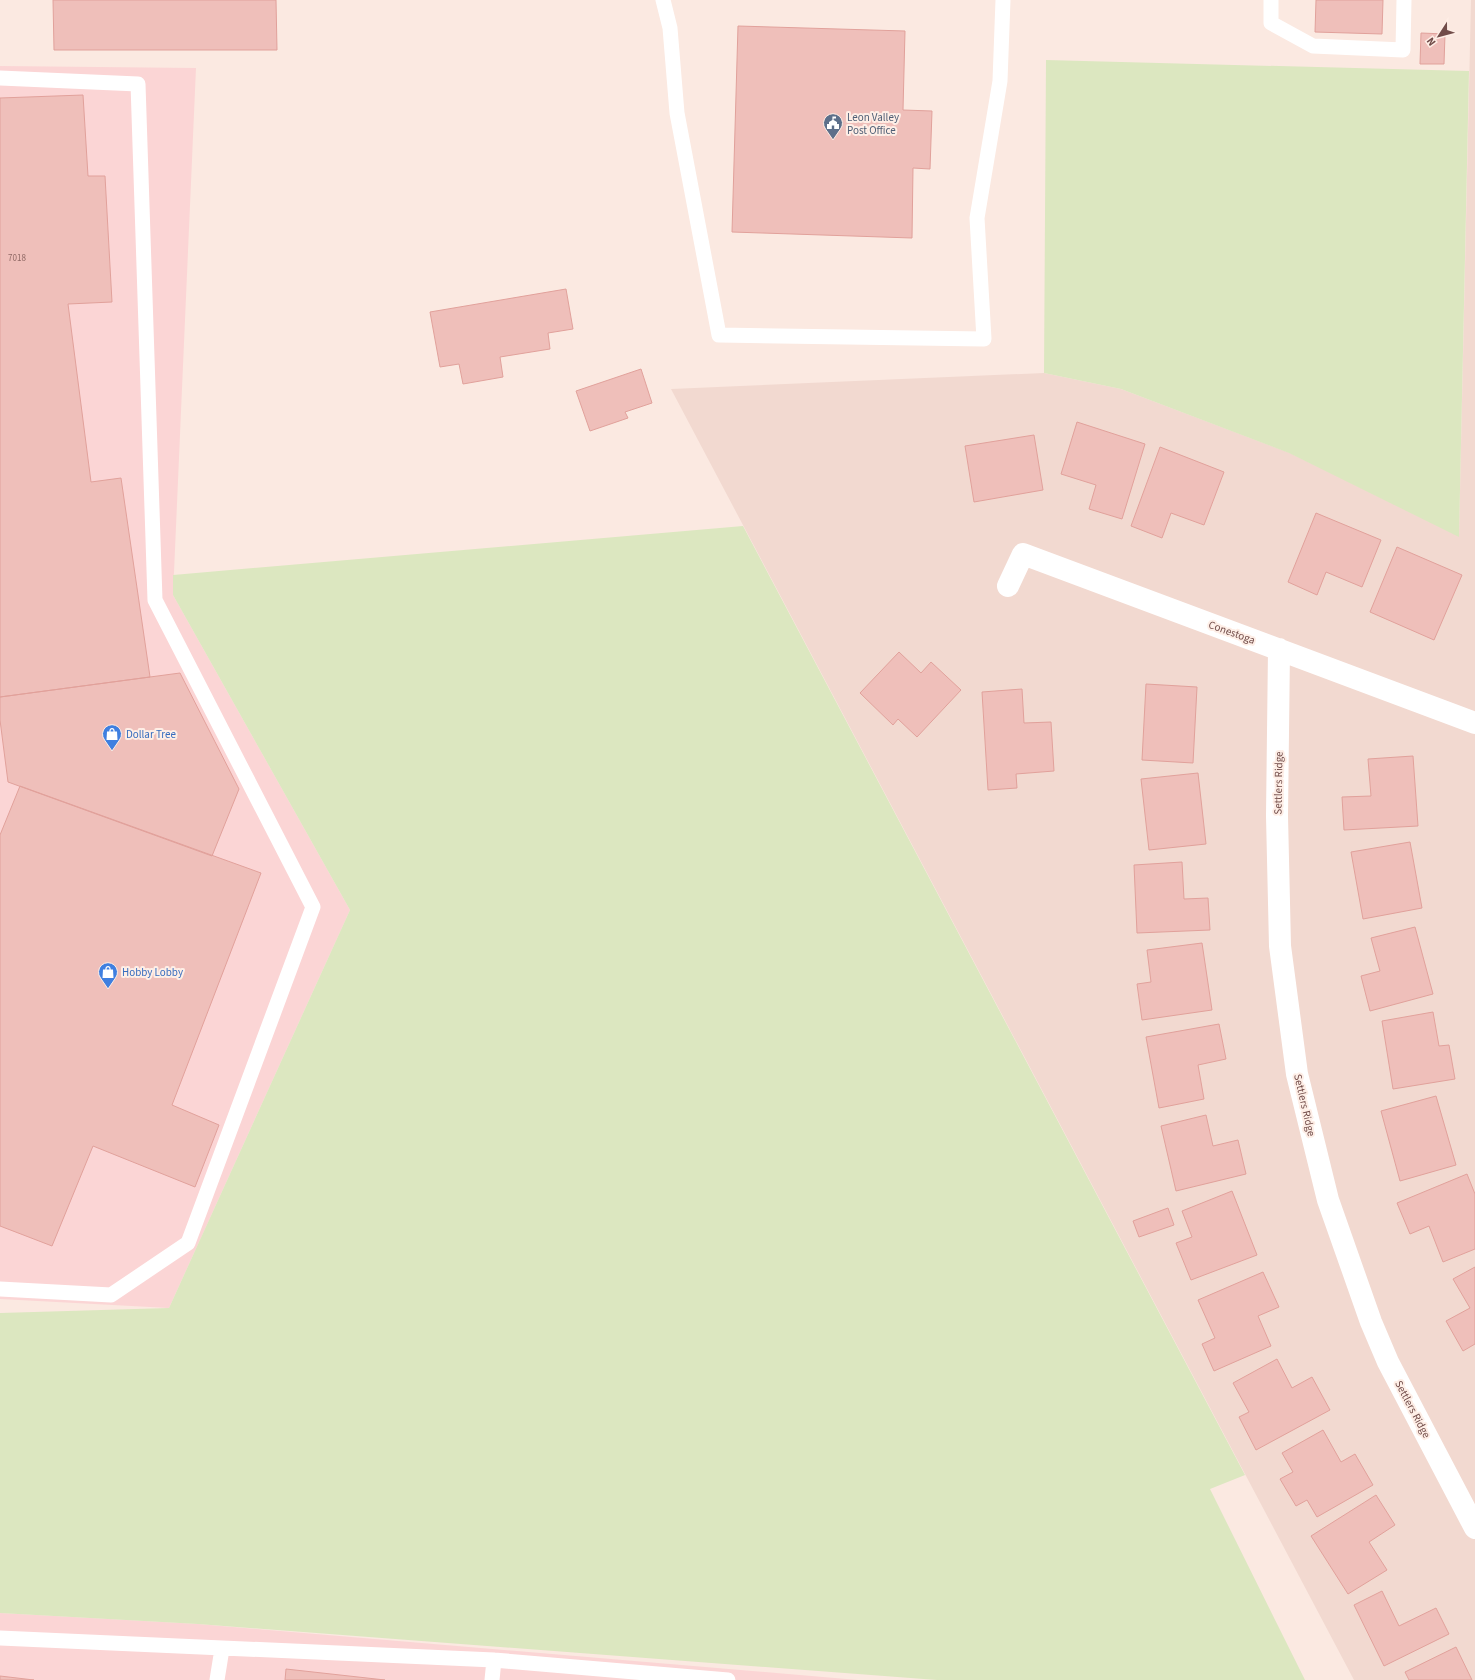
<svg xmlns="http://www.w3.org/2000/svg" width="1475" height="1680" viewBox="0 0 1475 1680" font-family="'Source Sans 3',sans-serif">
  <rect width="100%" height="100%" fill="#fbe9e1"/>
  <path fill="#f2d9d0" d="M1471,0H1475V1680H1354L671,389L1044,373L1121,389L1290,453L1459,536Z"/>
  <path fill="#fbd5d5" d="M0,66L196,68L173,595L350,910L169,1308L0,1299Z
    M0,1613L198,1624L858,1680H0Z"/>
  <path fill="#dce7c0" d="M1046,60L1469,71L1459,537L1289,453L1121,389L1044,373Z
    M743,526L1245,1475L1210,1489L1305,1680H937L198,1624L0,1613V1313L169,1308L350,910L173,595V575Z"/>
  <path fill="#efbfba" stroke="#e1a19b" d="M53,0H276L277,50H54Z
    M1316,0H1383L1382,34L1315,32Z
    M738,26L905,31L903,110L932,111L930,169L913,168L912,238L732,232Z
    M1421,33L1445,34L1444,64H1420Z
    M83,95L88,176H105L112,302L68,304L91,482L121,478L150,677L0,697V98Z
    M566,289L573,329L548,333L550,349L500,357L503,377L463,384L459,364L440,367L430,312Z
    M641,369L652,403L625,412L628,418L590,431L576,391Z
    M1077,422L1145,444L1122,519L1089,509L1096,485L1061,474Z
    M1034,435L1043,490L974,502L965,446Z
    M1160,447L1224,472L1204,525L1171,513L1162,538L1131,526Z
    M1316,513L1381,540L1362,587L1326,572L1317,595L1288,582Z
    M1397,547L1462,575L1434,640L1370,612Z
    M899,652L921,673L931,662L961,690L917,737L898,719L893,725L860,693Z
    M180,673L239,789L212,856L8,782L0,720V697Z
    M1146,684L1197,687L1193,763L1142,760Z
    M1022,689L1024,723L1051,722L1054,771L1016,774L1017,788L988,790L982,692Z
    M1413,756L1418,826L1344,830L1342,797L1371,796L1368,759Z
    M1198,773L1206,844L1149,850L1141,779Z
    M20,786L261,873L172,1105L219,1125L195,1187L93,1146L52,1246L0,1226V835Z
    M1410,842L1422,908L1363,919L1351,852Z
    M1182,862L1184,899L1208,898L1210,930L1137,933L1134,865Z
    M1415,927L1433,994L1370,1011L1361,976L1380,971L1371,938Z
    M1202,943L1212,1010L1142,1020L1137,984L1151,982L1147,950Z
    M1433,1012L1439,1046L1449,1045L1455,1079L1393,1089L1382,1021Z
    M1219,1024L1226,1059L1198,1065L1204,1099L1159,1108L1146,1037Z
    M1436,1096L1456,1165L1400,1181L1381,1111Z
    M1206,1115L1213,1146L1238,1140L1246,1174L1176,1191L1161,1126Z
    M1467,1174L1475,1194V1249L1443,1262L1429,1226L1410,1234L1397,1203Z
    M1232,1191L1257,1255L1191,1280L1176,1243L1192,1237L1182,1211Z
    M1168,1208L1174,1225L1139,1237L1133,1221Z
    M1475,1267V1344L1463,1351L1446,1321L1470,1308L1453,1279Z
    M1263,1272L1279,1307L1258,1316L1271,1346L1214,1371L1202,1344L1215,1338L1198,1300Z
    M1277,1359L1292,1388L1312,1377L1330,1410L1256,1450L1239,1417L1249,1412L1233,1383Z
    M1323,1430L1341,1462L1355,1454L1373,1485L1317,1517L1307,1500L1296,1506L1280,1479L1293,1472L1282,1453Z
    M1376,1495L1395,1525L1369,1542L1387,1570L1348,1594L1311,1536Z
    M1382,1591L1399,1626L1436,1608L1449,1634L1384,1666L1354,1605Z
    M1456,1647L1472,1680H1409L1405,1672Z
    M286,1669L385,1680H285Z
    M0,1676L34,1680H0Z"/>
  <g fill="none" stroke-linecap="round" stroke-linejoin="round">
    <path stroke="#fff" stroke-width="15" d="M663,0L670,28L677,113L719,335L984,339L977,218L1000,81L1003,0
      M1271,0V23L1313,46L1403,50L1404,0
      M0,78L138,84L155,600L313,907L188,1243L111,1295L0,1289
      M0,1638L494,1660L728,1680
      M217,1680L222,1649
      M492,1680L494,1660"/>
    <path stroke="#fff" stroke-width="22" d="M1008,586L1023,554L1475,723
      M1279,649L1277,816L1280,946L1297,1074L1328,1200L1371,1322L1388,1362L1475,1528"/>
  </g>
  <defs>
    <symbol id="civic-pin" viewBox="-11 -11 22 30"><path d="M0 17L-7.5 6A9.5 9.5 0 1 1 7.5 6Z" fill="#5c6f8a" stroke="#feeee6"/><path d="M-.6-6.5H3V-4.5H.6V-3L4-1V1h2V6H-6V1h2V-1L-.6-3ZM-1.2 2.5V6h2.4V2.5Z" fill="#fff"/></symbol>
    <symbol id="shop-pin" viewBox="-11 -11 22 30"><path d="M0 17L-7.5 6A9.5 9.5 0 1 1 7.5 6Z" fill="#3f7fe0" stroke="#feeee6"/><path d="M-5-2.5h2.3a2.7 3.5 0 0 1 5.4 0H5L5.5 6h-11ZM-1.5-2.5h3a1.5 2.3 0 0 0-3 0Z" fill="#fff"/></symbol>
  </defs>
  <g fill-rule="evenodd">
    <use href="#civic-pin" x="822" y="112" width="22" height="30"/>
    <use href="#shop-pin" x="101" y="723" width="22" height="30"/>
    <use href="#shop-pin" x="97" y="961" width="22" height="30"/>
  </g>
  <g text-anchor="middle" stroke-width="4" stroke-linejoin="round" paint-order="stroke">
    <g font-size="9" fill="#906965">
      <text x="17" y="261">7018</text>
    </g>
    <g font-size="11" fill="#4e5e75" stroke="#feeee6" text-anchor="start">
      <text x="847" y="121">Leon Valley<tspan x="847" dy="13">Post Office</tspan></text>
    </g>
    <g font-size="11" fill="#714c49" stroke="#feeee6">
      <text transform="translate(1232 632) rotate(20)" y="4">Conestoga</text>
      <text transform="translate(1278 783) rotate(-89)" y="4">Settlers Ridge</text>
      <text transform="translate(1305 1105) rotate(77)" y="4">Settlers Ridge</text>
      <text transform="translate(1413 1409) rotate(62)" y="4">Settlers Ridge</text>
    </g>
    <g font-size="11" fill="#366cbe" stroke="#feeee6" text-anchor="start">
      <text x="126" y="738">Dollar Tree</text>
      <text x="122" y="976">Hobby Lobby</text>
    </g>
  </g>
  <g transform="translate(1439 36) rotate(234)" stroke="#feeee6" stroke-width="3" paint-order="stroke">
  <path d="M0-3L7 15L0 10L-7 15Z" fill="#714c49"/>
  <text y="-6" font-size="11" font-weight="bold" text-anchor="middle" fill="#714c49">N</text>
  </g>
</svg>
